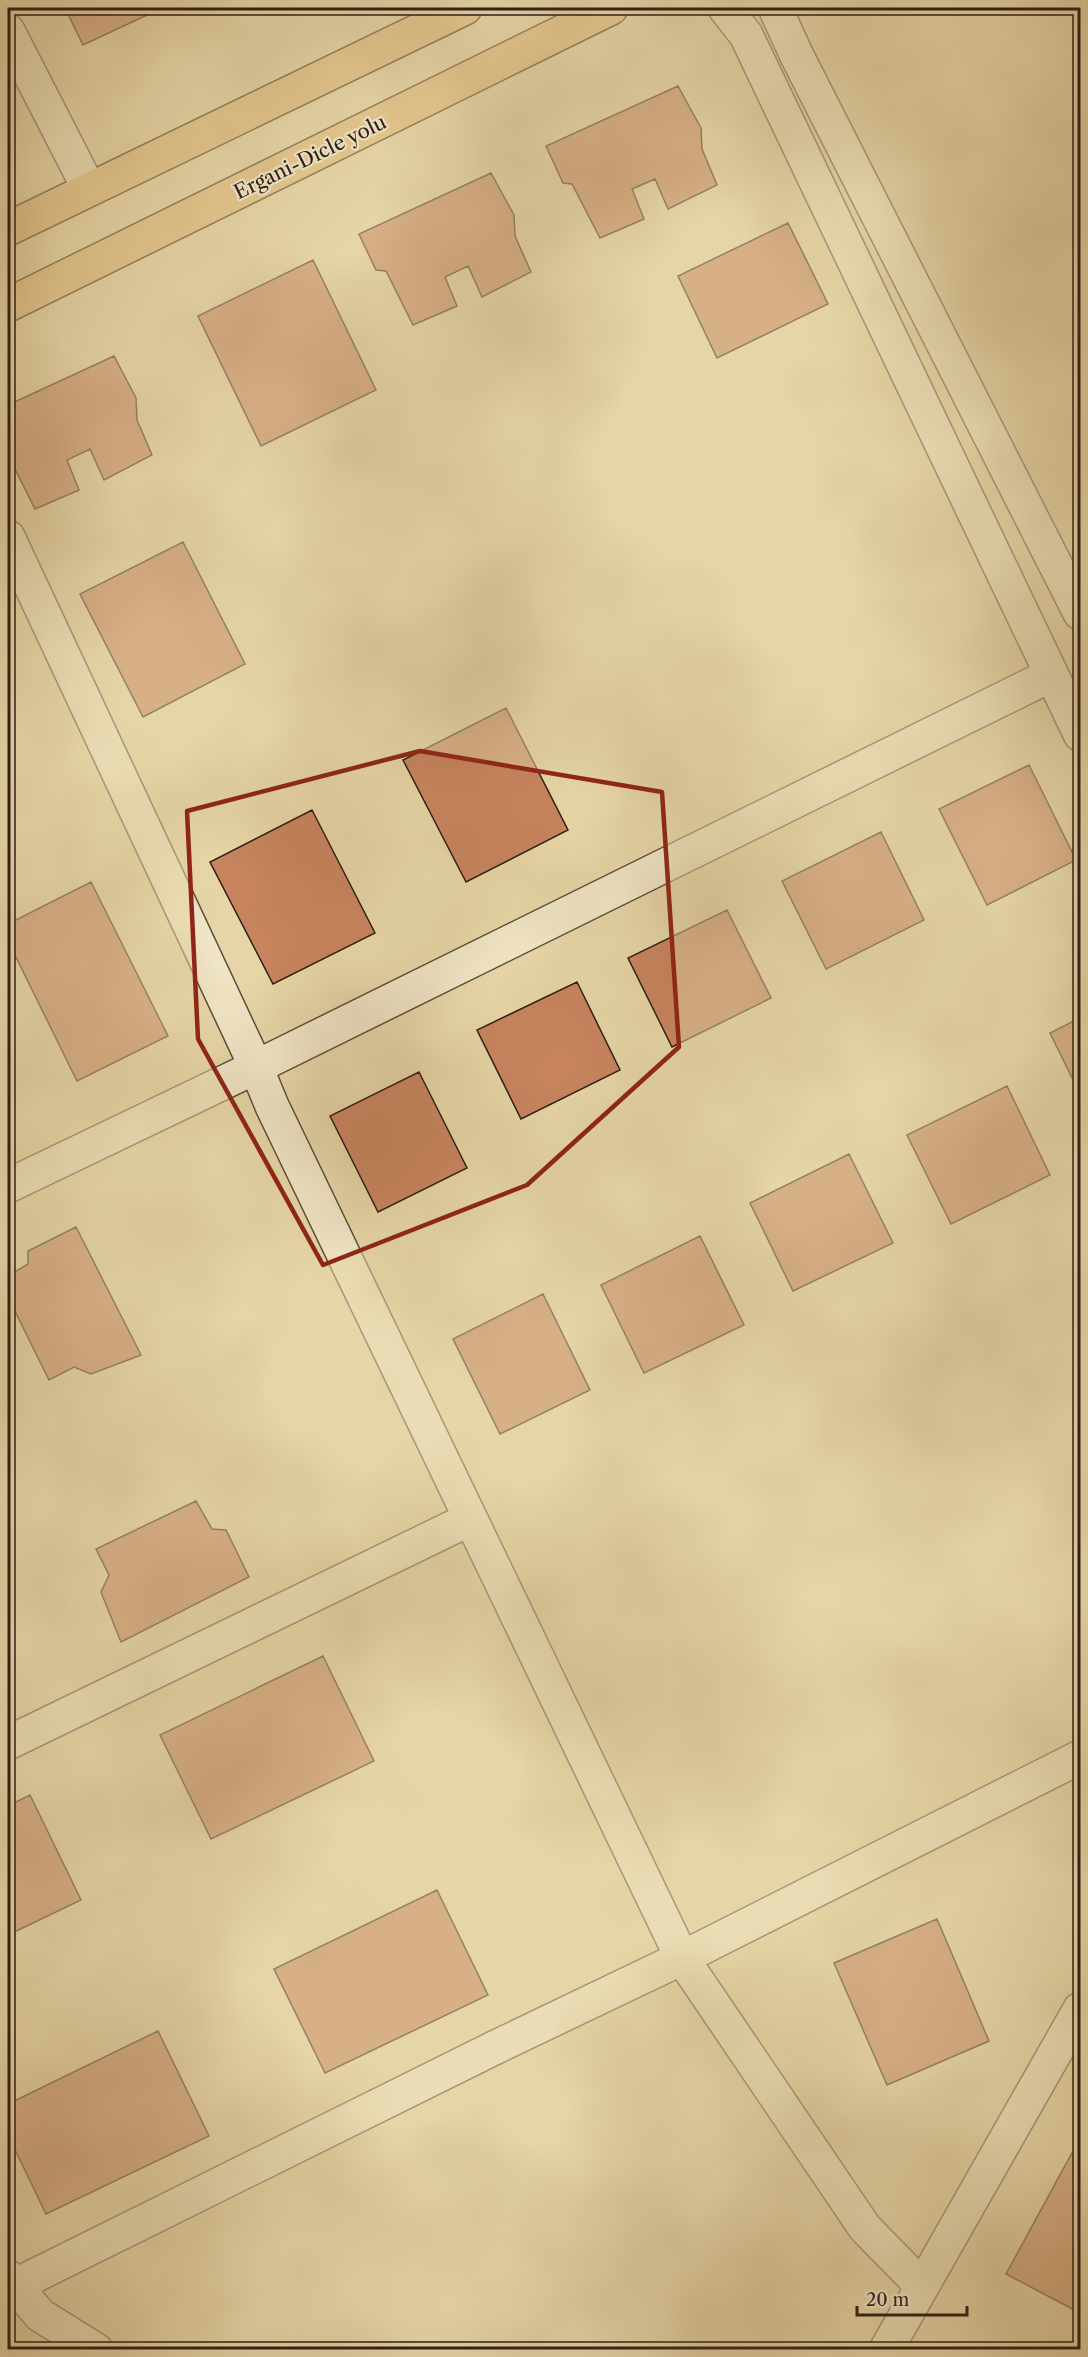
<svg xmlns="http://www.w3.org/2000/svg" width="1088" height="2357" viewBox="0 0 1088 2357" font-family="'Libre Caslon Text',serif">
  <rect width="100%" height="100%" fill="#e6d5a6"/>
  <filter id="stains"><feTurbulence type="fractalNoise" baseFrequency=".00333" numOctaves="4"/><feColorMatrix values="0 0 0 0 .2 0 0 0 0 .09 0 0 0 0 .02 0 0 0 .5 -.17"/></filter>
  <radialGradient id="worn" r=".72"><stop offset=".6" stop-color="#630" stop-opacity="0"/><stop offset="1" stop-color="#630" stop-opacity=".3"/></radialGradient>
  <path fill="#c7845e" stroke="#2e1e17" stroke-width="1.5" d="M65,8H162L83,45Z
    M678,86L701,128L702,149L717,185L668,209L655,179L632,189L644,219L600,238L572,184L563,183L546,146Z
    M491,173L514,215L515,236L531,272L482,297L468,266L445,277L457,306L413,325L386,271L376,270L359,234Z
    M788,223L828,304L717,358L678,276Z
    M313,260L376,390L261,446L198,316Z
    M114,356L136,398L137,420L152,455L104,480L90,449L67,460L79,490L35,509L8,455V405Z
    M183,542L245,664L143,717L80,594Z
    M506,708L568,830L466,882L403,760Z
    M1029,765L1076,860L987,905L939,809Z
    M312,810L375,933L273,984L210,862Z
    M881,832L924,920L826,969L782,881Z
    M91,882L168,1036L77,1081L8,941V924Z
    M727,910L771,998L672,1047L628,958Z
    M577,982L620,1070L521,1119L477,1030Z
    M1080,1018V1094L1050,1033Z
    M419,1072L467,1168L378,1212L330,1116Z
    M1007,1086L1050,1175L951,1224L907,1135Z
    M849,1154L893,1243L793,1291L750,1203Z
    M76,1227L141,1355L91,1374L74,1367L49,1380L8,1297V1276L28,1264V1251Z
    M700,1236L744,1325L644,1373L601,1285Z
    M543,1294L590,1390L500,1434L453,1339Z
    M196,1501L212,1529L226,1530L249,1577L121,1642L101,1592L109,1575L96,1549Z
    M323,1656L374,1761L211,1839L160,1735Z
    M30,1795L81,1900L8,1935V1806Z
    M437,1890L488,1995L325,2073L274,1969Z
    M937,1919L989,2041L887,2085L834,1963Z
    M158,2031L209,2136L46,2214L8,2135V2104Z
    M1073,2151L1080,2155V2313L1006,2274Z"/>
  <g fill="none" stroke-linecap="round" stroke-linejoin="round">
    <defs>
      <path id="minor" d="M725,8L746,35L1080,734
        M775,8L796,54L1080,613
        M8,31L89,189
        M8,537L256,1067L272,1106L682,1958L865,2228L922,2286
        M8,1186L256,1067L1051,675
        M8,1743L470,1519
        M8,2277L40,2315L96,2350
        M8,2289L494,2048L682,1958L1080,1757
        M886,2350L1080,2009"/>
      <path id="major" d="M8,229L465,8
        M8,305L611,8"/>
    </defs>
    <use href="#minor" stroke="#5c4c3b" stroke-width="36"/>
    <use href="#major" stroke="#2e1e17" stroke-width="36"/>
    <use href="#minor" stroke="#efe4c5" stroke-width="33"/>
    <use href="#major" stroke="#e3ba73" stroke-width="33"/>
  </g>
  <path d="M0 0H1088V2357H0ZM420,751L662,792L679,1047L527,1185L323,1265L198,1039L187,811Z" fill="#e6d5a6" fill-opacity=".55" fill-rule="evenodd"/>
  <path fill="none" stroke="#8f2418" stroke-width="4.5" stroke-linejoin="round" d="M420,751L662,792L679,1047L527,1185L323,1265L198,1039L187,811Z"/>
  <g text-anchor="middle" stroke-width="4.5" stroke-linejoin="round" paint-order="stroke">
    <g font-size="20" fill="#2e1e17" stroke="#efe4c5">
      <text transform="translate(310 157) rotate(-26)" y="7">Ergani-Dicle yolu</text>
    </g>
  </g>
  <rect width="1088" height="2357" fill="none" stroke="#e6d5a6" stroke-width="30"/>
  <rect x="9" y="9" width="1070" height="2339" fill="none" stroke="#2e1e17" stroke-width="3"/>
  <rect x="15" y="15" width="1058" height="2327" fill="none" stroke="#2e1e17" stroke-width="1.5"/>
  <path d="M857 2306v9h110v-9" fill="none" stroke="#2e1e17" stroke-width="3"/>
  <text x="866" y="2306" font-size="18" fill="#2e1e17" stroke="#efe4c5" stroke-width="4.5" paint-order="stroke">20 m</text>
  <rect width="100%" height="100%" filter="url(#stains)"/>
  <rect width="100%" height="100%" fill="url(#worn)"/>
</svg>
